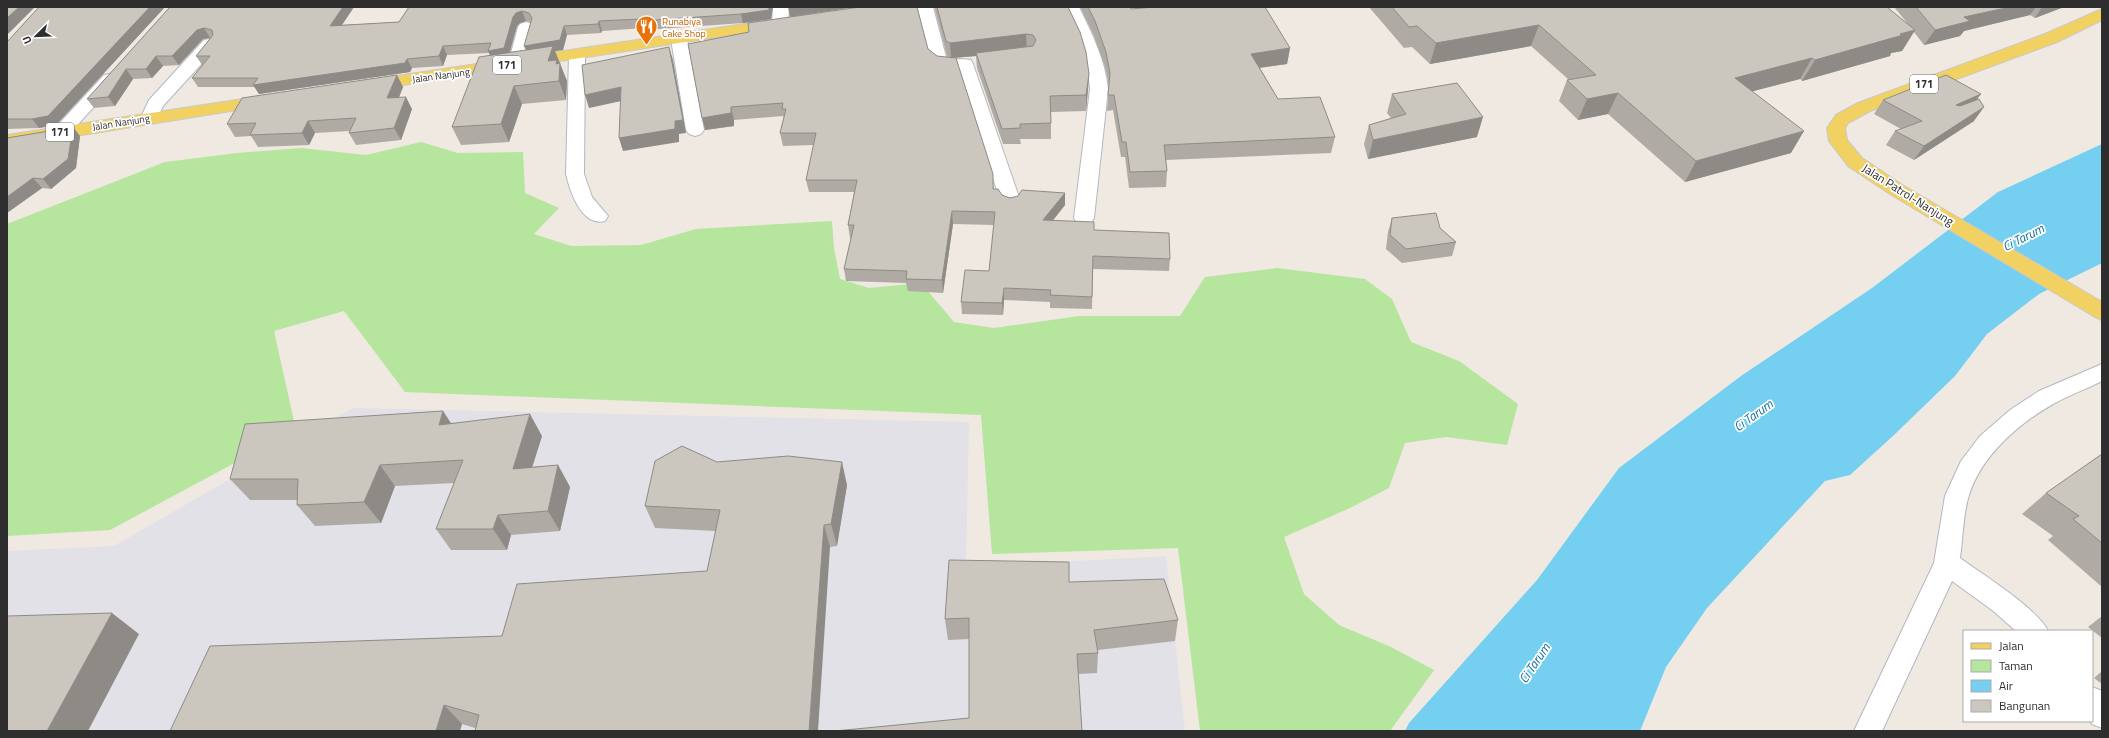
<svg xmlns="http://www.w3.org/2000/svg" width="2109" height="738" viewBox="0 0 2109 738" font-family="'Titillium Web',sans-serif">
  <rect width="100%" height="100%" fill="#efe9e1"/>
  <path fill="#e3e1e8" d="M353,408L969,422L966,567L1166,556L1185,731H7V551L114,546Z"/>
  <path fill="#b6e59e" d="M421,142L458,153L523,152L525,193L559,208L534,234L571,246L641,245L696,229L832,221L834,248L840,279L869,288L921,283L954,322L994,328L1079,316H1180L1205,277L1277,268L1365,279L1392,299L1411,342L1459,361L1518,404L1507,445L1446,437L1405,443L1389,488L1350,508L1284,537L1304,594L1339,625L1391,647L1434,670L1390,731H1200L1178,548L992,554L981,415L405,392L344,311L274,331L296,430L110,530L7,536V224L165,162L237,153L301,148L366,155Z"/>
  <path fill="#75cff0" d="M2102,144V263L2039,294L1987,334L1955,376L1894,435L1850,475L1825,481L1707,608L1666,667L1640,731H1405L1409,723L1537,580L1619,468L1741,376L1872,288L1998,192Z"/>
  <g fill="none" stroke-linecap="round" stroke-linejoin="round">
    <defs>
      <path id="minor" d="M773,7H789L788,24L786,27H774L772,24Z
        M917,7H933L946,57C954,61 962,58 971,60L973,64L1021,203L1018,207L1011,209L1004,207L1001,203L958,69C948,70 936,69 930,60Z
        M1063,7H1079C1092,34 1105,59 1108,89L1094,218L1091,223L1084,225L1077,223L1074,218L1090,89C1088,59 1076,34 1063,7Z
        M526,22L532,24L534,27L524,64L522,68L516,69L510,68L508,64L518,27L520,24Z
        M679,34L685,35L687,39L704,130L701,134L695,136L689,134L686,130L671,39L673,35Z
        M210,39L216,40L218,44L216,48L163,106L156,121L150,122L144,121L141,117L149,100L204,40Z
        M577,50L583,51L585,55L584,174L592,197L608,216L605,221C582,227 570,192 566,174L569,55L571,51Z
        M110,74L116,75L119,79L116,83L68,135L62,137L56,135L53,131L56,127L104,75Z
        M2102,364V381C2086,389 2070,395 2055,403C2019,423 1982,455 1969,495C1963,514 1963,538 1960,558C1982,574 2038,609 2048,631H2016L1992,610L1952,581L1882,731H1854L1934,563L1945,496L1961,461L1980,436L2010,410L2039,391Z
        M2092,687L2102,691V728L2092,724L2090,721H2092Z"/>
      <path id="primary" d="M2102,9V20L2057,42L1870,111L1848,123L1845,128L1847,140L1862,158L1904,186L2102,302V320L2095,317L1890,194L1848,166L1829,141L1827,128L1836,115L1858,103L2045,34Z
        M777,19L783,21L785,24L783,27L370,90L364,89L361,85L364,81L370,80Z
        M269,95L275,96L278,100L275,104L7,147V135Z"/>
    </defs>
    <use href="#minor" stroke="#b4b7c1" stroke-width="2"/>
    <use href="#primary" stroke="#c9c9c9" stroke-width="2"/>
    <use href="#minor" fill="#fff" fill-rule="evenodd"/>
    <use href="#primary" fill="#f2d163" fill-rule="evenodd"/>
  </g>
  <path fill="#afaba4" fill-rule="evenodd" d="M39,7H165L56,125L39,128L7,129V42Z
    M170,7H354L342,25L399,22L409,7H773L771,19L743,23L645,30L644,28L602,31L601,33L567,35L563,50L555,51L567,81L566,100L522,104L509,142L461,145L452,127L490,55L489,53L447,55L443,66L412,68L410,72L259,94L255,87H198L192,78L202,65L196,56L211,38H210L203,39L179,65L163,66L152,78L133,79L115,106L94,108L87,99ZM526,21L531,22L526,50L510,52L517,26L520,23Z
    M935,7H1068L1089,74L1088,89L1086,111L1051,112V139H1020L1021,144H1003L977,68L976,56L954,58L994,189L1002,195L1010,198L1065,193V205L1053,220L1094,230L1170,259L1169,271L1093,269L1092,309L1050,308V302L1004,300L1003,315L962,314L961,302L989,271L994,225L953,224L943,293L908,291L906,283L846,281L844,269L851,238H850L848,225L854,192H809L806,180L814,145L783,146L780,133L784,117L783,116L734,120V126L705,130L749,32L928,49L937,56L950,58L947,56L935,10Z
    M1080,7H1130L1131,9L1290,48L1287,64L1260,68L1278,99L1335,137L1331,153L1166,160L1167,171L1166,187L1129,188L1125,157H1121L1113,110L1107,111L1109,85L1105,67L1094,36Z
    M1369,7H1887L1908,24L1894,7H2064L2035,18L2030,15L1964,31L1960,36L1924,45L1914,32L1902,51L1891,53L1890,56L1802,81L1800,79L1752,91L1791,153L1685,182L1608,114L1578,120L1559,101L1567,80H1569L1531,46L1430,64L1412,47L1404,48Z
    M397,75L403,87L399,97L412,109L401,140L356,145L349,133L350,131L315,133L309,145L258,147L251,136L235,137L227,124Z
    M1392,94L1477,137L1368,159L1364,144L1369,125L1391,118L1387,113Z
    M1981,94L1976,100L1974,121L1914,160L1886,145L1895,131L1901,129L1874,114L1883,100Z
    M73,127L80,136L76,168L51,189L42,188L7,213V138Z
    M1392,218L1440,228L1456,242L1452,256L1402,263L1386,249L1388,232Z
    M443,411L451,423L542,436L532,467L558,465L570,487L560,531L511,535L507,550H451L436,529L454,483L395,486L381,523L315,526L297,505V500H250L230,479Z
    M2102,454V587L2048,540L2053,536L2022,514L2046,493Z
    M717,462L847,485L837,546L830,547L475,728L462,724L460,731H170L502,636L707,571L716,531L655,528L645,506Z
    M1069,582L1178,620L1175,641L1098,650V653L1097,673L1078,674L969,718V639L948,640L945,619Z
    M2102,616V638L2088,627Z
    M2102,671V684L2094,678Z"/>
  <path fill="#8e8b86" d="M19,7H35L7,35V18Z
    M150,7H165L56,125L39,128L32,119Z
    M343,7H354L335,35L330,26Z
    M769,7H773L771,19L743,23L741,14Z
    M788,7H856L790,17Z
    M2010,7H2036L2030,15L1964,31L1960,36L1924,45L1935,30L1964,17Z
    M2042,7H2064L2035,18Z
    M522,11L526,21L520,23L517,26L508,58L492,60L488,51L516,13Z
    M599,21L602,31L601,33L598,24Z
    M1539,25L1531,46L1430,64L1436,43Z
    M564,26L567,35L563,50L555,51L567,81L566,100L559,81L528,55L524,46Z
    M204,28L210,38L203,39L179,65L172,56L197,30Z
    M1915,30L1902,51L1891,53L1890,56L1802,81L1815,60L1900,34Z
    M1026,34L1027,50L976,53V56L951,58L950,43Z
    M443,46L447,55L443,66L439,56Z
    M669,47L673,60L686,133L679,134V142L623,151L619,138Z
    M1290,48L1287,64L1249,69L1251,54Z
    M156,56L163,66L152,78L146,69Z
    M1812,58L1800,79L1723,99L1735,78Z
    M407,59L412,68L410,72L259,94L253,85Z
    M126,69L133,79L115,106L108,97Z
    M1089,74L1088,89L1086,111V95Z
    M397,75L403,87L394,110L387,98Z
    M514,86L522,104L509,142L501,124Z
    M621,87L626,100L589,108L585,95Z
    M1618,93L1608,114L1578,120L1587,99Z
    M1981,94L1971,107L1946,118L1956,105Z
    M406,97L412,109L401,140L394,128Z
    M731,107L734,120V126L705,130L702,118Z
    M1984,107L1974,121L1914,160L1924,146Z
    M1483,117L1477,137L1368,159L1373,140Z
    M308,121L315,133L309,145L302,133Z
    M73,127L80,136L76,168L51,189L43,179Z
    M1804,131L1791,153L1685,182L1696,161Z
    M33,178L42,188L7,213V197Z
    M1065,193V205L1043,233V220Z
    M952,211L953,224L943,293L942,280Z
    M1004,288V300L1003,315L1002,303Z
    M443,411L457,433L439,425Z
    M530,414L542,436L525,490L513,469Z
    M842,462L847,485L837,546L831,524Z
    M380,465L395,486L381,523L364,502Z
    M558,465L570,487L560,531L548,511Z
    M498,515L511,535L507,550L493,529Z
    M824,525L830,547L818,731H809Z
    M112,613L139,634L88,731H47Z
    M444,705L462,724L460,731H436Z"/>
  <path fill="#cbc7bf" stroke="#8e8b86" d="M7,7H19L7,18Z
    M39,7H150L48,116L32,119H7V42Z
    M170,7H343L330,26L399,22L409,7H769V10L741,14L642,21L641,19L599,21L598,24L564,26L560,40L524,46L532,18L529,13L522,11L516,13L513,17L504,48L488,51L491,43L443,46L439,56L407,59L405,63L253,85L258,78H192L210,56H196L213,35L212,30L204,28L197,30L172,56H156L146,69H126L108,97L87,99Z
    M860,7H917L928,49L937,56L956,58L993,174V189H998L1002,195L1010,198L1018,196L1022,190L1065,193L1043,220L1094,222V230L1169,233L1170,259L1093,256L1092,297L1050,295L1051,290L1004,288L1002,303L961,302L965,270L989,271L995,212L952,211L942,280L906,279L907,271L844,269L854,225H848L857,180H806L816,133H780L786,109H782L783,103L731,107V113L702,118L688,44L749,32L748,23Z
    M937,7H1068L1080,32L1086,52L1089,74L1086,95L1050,96L1051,123L1020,124V128L1002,129L976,53L1033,46L1036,40L1033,35L1026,34L950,43L946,41Z
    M1088,7H1130L1131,9L1154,7H1265L1290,48L1251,54L1278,99L1320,97L1335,137L1164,145L1167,171L1130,172L1126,142H1122L1114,95H1108L1110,73L1106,52L1095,21Z
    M1392,7H1887L1915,30L1900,34L1903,35L1815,60L1812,58L1735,78L1804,131L1696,161L1618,93L1587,99L1567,80L1596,75L1539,25L1436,43L1417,26L1409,27Z
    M1916,7H2010L1964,17L1970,21L1935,30Z
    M553,46L548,61L557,60L556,64L560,63L559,81L514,86L501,124L452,127L479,57Z
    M669,47L683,120L675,121V129L619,138L621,87L585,95L582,65Z
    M397,75L387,98L406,97L394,128L349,133L356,118L308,121L302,133L250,135L256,123L227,124L242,98Z
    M1946,75L1981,94L1956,105L1960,106L1979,99L1984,107L1924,146L1895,131L1922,121L1883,100Z
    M1457,83L1483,117L1373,140L1369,125L1406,114L1392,94Z
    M73,127L68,159L43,179L33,178L7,197V138Z
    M1436,213L1440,228L1456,242L1406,249L1390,235L1392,218Z
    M443,411L439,425L530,414L513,469L558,465L548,511L498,515L493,529H436L463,460L380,465L364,502L297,505L298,479H230L245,424Z
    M682,446L717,462L788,456L842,462L831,524L824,525L809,731H475L479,715L444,705L436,731H170L210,646L502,636L517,584L707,571L720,510L645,506L655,461Z
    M2102,454V543L2073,519L2079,516L2046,493Z
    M949,560L1069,562V582L1164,579L1178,620L1094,630L1098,653L1077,654L1082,731H835L969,718V618L945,619Z
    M112,613L47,731H7V616Z"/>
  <defs>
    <symbol id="restaurant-pin" viewBox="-11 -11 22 30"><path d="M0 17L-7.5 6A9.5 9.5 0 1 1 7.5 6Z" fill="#e8710a" stroke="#fff"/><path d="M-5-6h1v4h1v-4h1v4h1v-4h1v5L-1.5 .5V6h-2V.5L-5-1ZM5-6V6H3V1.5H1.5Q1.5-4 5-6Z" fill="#fff"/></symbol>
  </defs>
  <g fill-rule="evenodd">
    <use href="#restaurant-pin" x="634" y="14" width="25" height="34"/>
  </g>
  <g text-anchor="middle" stroke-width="3.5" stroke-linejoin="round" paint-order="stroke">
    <g font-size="10" fill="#c56008" stroke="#fff" text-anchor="start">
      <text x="662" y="25">Runabiya<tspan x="662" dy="12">Cake Shop</tspan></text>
    </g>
    <g font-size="10" fill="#2e2e2e" stroke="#fff">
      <text transform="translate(441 75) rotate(-8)" y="4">Jalan Nanjung</text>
      <text transform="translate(121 122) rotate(-9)" y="4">Jalan Nanjung</text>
    </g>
    <g fill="#fff" stroke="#6d6d6d" stroke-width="1">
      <rect x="493" y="56" width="28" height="18" rx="3"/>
      <rect x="1910" y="75" width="28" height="18" rx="3"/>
      <rect x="46" y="123" width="28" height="18" rx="3"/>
    </g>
    <g font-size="11" font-weight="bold" fill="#2e2e2e">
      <text x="507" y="69">171</text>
      <text x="1924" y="88">171</text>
      <text x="60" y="136">171</text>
    </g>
    <g font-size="12" fill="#2e2e2e" stroke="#fff">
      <text transform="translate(1908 195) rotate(32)" y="4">Jalan Patrol-Nanjung</text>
    </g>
    <g font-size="13" font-style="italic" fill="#0d6fa3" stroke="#fff">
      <text transform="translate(2023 237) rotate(-27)" y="5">Ci Tarum</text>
      <text transform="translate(1753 415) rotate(-36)" y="5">Ci Tarum</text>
      <text transform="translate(1534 663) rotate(-56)" y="5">Ci Tarum</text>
    </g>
  </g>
  <rect width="2109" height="738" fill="none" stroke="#2e2e2e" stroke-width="16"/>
  <rect x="1963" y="630" width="130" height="92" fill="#ffffff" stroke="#ababab"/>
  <rect x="1971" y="643" width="20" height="6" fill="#f2d163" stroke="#ababab"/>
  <text x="1999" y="650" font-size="12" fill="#2e2e2e">Jalan</text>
  <rect x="1971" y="660" width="20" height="12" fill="#b6e59e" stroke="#ababab"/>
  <text x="1999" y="670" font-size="12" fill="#2e2e2e">Taman</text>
  <rect x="1971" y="680" width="20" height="12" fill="#75cff0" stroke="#ababab"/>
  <text x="1999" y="690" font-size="12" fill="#2e2e2e">Air</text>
  <rect x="1971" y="700" width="20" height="12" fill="#cbc7bf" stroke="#ababab"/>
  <text x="1999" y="710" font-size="12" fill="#2e2e2e">Bangunan</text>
  <g transform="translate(36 36) rotate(247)" stroke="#ffffff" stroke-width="3" paint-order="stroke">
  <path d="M0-3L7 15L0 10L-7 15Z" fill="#2e2e2e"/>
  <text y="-6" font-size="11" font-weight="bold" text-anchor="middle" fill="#2e2e2e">U</text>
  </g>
</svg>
